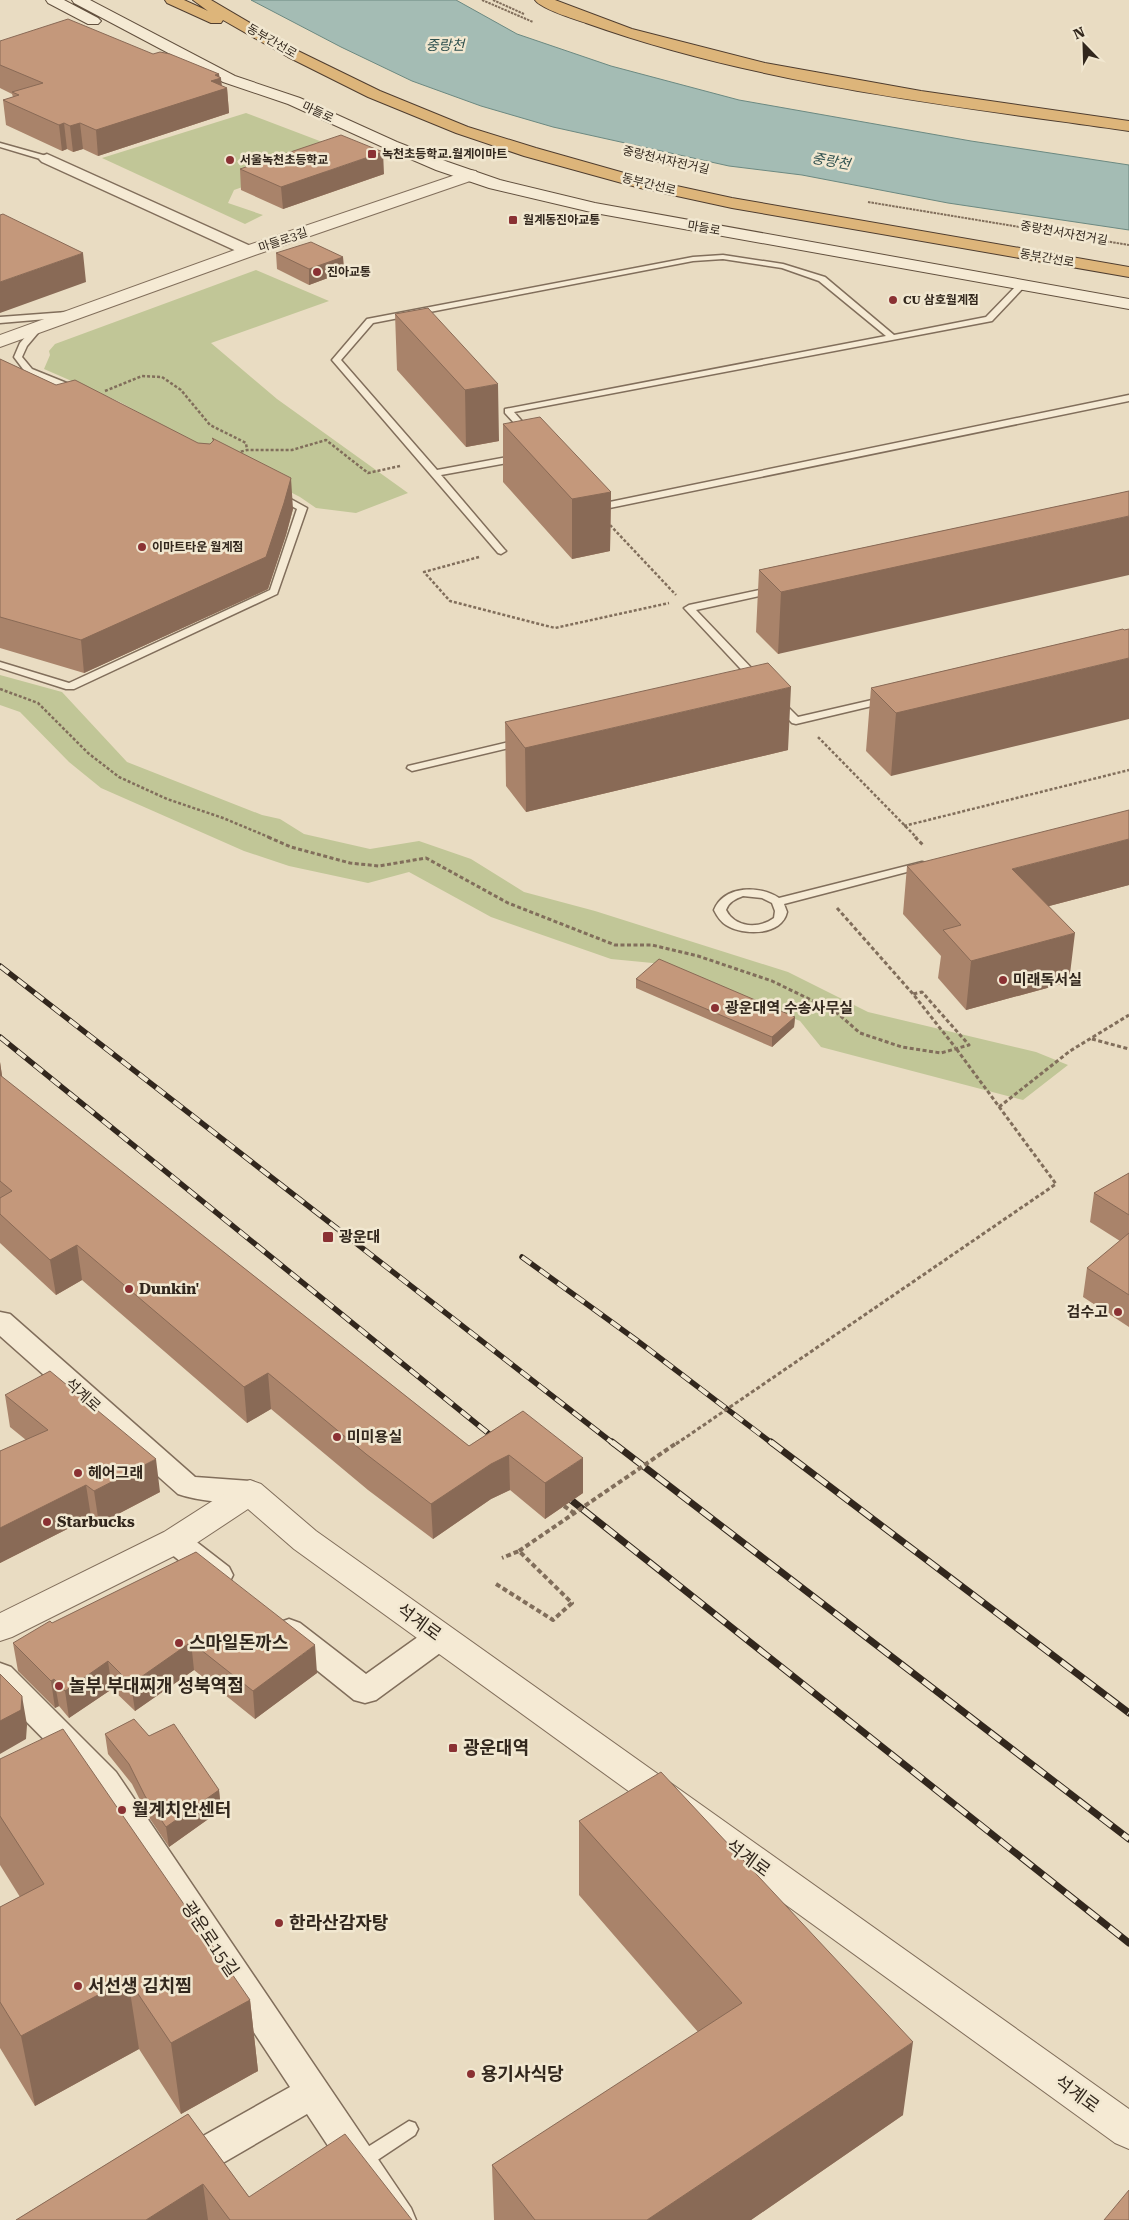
<svg xmlns="http://www.w3.org/2000/svg" width="1129" height="2220" viewBox="0 0 1129 2220" font-family="'Roboto Serif','Noto Sans KR',serif">
  <rect width="100%" height="100%" fill="#e9dcc2"/>
  <path fill="#c1c697" d="M246,113L346,151L234,190L228,203L263,215L245,224L102,158Z
    M256,270L329,301L211,343L277,399L408,493L356,513L316,508L300,497L184,438L120,402L44,369L50,355L49,351L55,344Z
    M0,675L62,692L127,762L262,815L280,819L304,834L370,849L419,841L471,859L524,892L595,911L788,972L868,1012L1036,1052L1068,1065L1023,1100L821,1047L800,1021L663,964L611,959L491,917L409,872L368,883L289,866L244,851L101,788L69,762L20,712L0,705Z"/>
  <path fill="#a4bcb4" stroke="#6c8981" d="M251,0H456L517,34L611,66L739,100L971,141L1129,165V230L948,203L802,175L729,166L553,127L481,106L412,81L341,47Z"/>
  <g fill="none" stroke-linecap="round" stroke-linejoin="round">
    <defs>
      <path id="service" d="M0,143L50,157L51,159L47,161L0,147Z
        M723,255L783,264L825,277L894,335L986,317L1019,283L1026,285L992,321L514,412L533,434L529,437L526,436L505,413V409L886,336L819,281L782,268L723,259L693,261L373,323L341,360L437,470L518,455L523,458L518,461L441,475L504,549L506,551L501,554L498,553L332,360L367,319L693,257Z
        M67,312L70,313V317L0,323V317Z
        M39,324L43,327L27,346L22,357L32,369L79,388V392H73L26,373L14,357L20,343L36,325Z
        M1129,395V401L595,511L590,508L595,505Z
        M278,492L307,508L277,594L74,689H66L0,668V662L69,683L270,590L297,509L275,497V493Z
        M774,587L779,590L777,592L696,610L760,677V681H752L684,608L689,605Z
        M885,697L889,698V702L796,724L792,723L773,703L774,701H782L798,717Z
        M522,739L527,742L526,744L412,771L407,768L408,766Z
        M922,862L926,863L928,865L926,867L784,904L787,912C782,936 743,936 726,925C720,921 717,916 714,910C724,885 760,885 779,898ZM743,896L762,898L772,903L775,911L774,918C759,929 735,928 726,910C729,902 735,899 743,896Z
        M409,2121L415,2123L418,2129L415,2135L367,2167L361,2169L355,2167L352,2161L355,2155Z"/>
      <path id="minor" d="M47,154L255,248L257,251L255,254H243L42,162L39,159L42,156Z
        M0,1312L10,1314L195,1477L250,1481L260,1485L264,1492L260,1499C240,1506 198,1501 178,1494L0,1336Z
        M175,1530L185,1533L229,1567L233,1575L229,1583L218,1586L207,1583L165,1549L160,1541L165,1533Z
        M289,1619L300,1623L366,1674L429,1629L440,1625L451,1629L455,1637L451,1645L376,1700L365,1703L354,1700L278,1639L274,1631L278,1623Z
        M0,1663L11,1667L116,1772L411,2208L416,2220H377L307,2114L197,2178L184,2182L171,2178L166,2166L171,2154L290,2087L94,1790L0,1695Z"/>
      <path id="tertiary" d="M470,170L476,171L478,175L476,179L255,255L0,347V335L243,247Z
        M250,1480L261,1484L316,1531L1129,2109V2149L1115,2143L294,1549L248,1509L186,1550L12,1637L0,1641V1613L164,1532L239,1484Z"/>
      <path id="secondary" d="M46,0H64L98,18L101,21L98,24H88L48,3Z
        M72,0H90L235,76L300,98L397,142L448,162L500,180L595,203L1129,299V309L595,213L489,188L436,170L385,148L288,104L223,82L74,3Z"/>
      <path id="trunk" d="M165,0H184L208,11L193,0H211L298,51L380,91L468,127L536,148L649,180L732,198L1129,267V277L732,208L640,188L524,156L456,133L368,97L288,57L223,20L221,23H211L167,3Z
        M535,0H555L632,29L765,63L921,91L1129,121V131C947,105 760,85 586,23C574,19 541,9 535,0Z"/>
    </defs>
    <use href="#service" stroke="#816e5b" stroke-width="3"/>
    <use href="#minor" stroke="#816e5b" stroke-width="3"/>
    <use href="#tertiary" stroke="#816e5b" stroke-width="2"/>
    <use href="#secondary" stroke="#62503e" stroke-width="2"/>
    <use href="#trunk" stroke="#4f3d2f" stroke-width="2"/>
    <path stroke="#816e5b" stroke-width="2" stroke-dasharray="2.5 1" stroke-linecap="butt" d="M482,0L533,22
      M493,0L524,14
      M647,159L685,168
      M868,202L1129,245"/>
    <path stroke="#816e5b" stroke-width="2.5" stroke-dasharray="3 2" stroke-linecap="butt" d="M105,391L142,376L162,377L181,390L210,425L246,443L247,450
      M236,453L247,450H292L326,440L368,473L400,466
      M610,525L676,595
      M479,557L424,572L450,601L555,628L669,603
      M0,689L38,703L88,753L119,777L167,799L223,818L271,838
      M818,737L917,838
      M904,826L1129,770"/>
    <path stroke="#816e5b" stroke-width="3" stroke-dasharray="4 2.5" stroke-linecap="butt" d="M268,837L291,847L350,863L379,866L426,858L508,903L615,945H652L698,956L772,981L836,1012L860,1033L902,1047L941,1053L969,1045L922,992L913,994
      M915,837L924,846
      M837,908L913,994L955,1047
      M1092,1039L1129,1049
      M999,1107L1070,1051L1129,1015"/>
    <path stroke="#816e5b" stroke-width="4" stroke-dasharray="5 3" stroke-linecap="butt" d="M564,1506L574,1513
      M496,1584L553,1620L572,1603L519,1551L502,1558"/>
    <use href="#service" fill="#f5ead4" fill-rule="evenodd"/>
    <use href="#minor" fill="#f5ead4" fill-rule="evenodd"/>
    <use href="#tertiary" fill="#f5ead4" fill-rule="evenodd"/>
    <use href="#secondary" fill="#f5ead4" fill-rule="evenodd"/>
    <use href="#trunk" fill="#ddb57a" fill-rule="evenodd"/>
    <defs>
      <path id="rail-far1" d="M0,966L614,1444
        M0,1037L499,1442
        M522,1257L635,1339L773,1444"/>
      <path id="rail" d="M612,1442L1129,1839
        M771,1442L1129,1713
        M561,1492L1129,1943"/>
    </defs>
    <use href="#rail-far1" stroke="#32271d" stroke-width="5.5"/>
    <use href="#rail" stroke="#32271d" stroke-width="7"/>
    <use href="#rail-far1" stroke="#f1e7d0" stroke-width="4" stroke-dasharray="11" stroke-linecap="butt"/>
    <use href="#rail" stroke="#f1e7d0" stroke-width="5" stroke-dasharray="14" stroke-linecap="butt"/>
    <path stroke="#816e5b" stroke-width="3" stroke-dasharray="4 2.5" stroke-linecap="butt" d="M676,1444L1056,1184L955,1047"/>
    <path stroke="#816e5b" stroke-width="4" stroke-dasharray="5 3" stroke-linecap="butt" d="M519,1551L678,1442"/>
  </g>
  <path fill="#a9836a" d="M0,41L153,54L219,74L222,86L227,88L229,113L98,156L83,149L73,152L67,149L62,151L6,125L3,100L13,97L12,94L0,88Z
    M240,169L384,174L283,209L241,190Z
    M276,253L343,257L344,272L309,285L277,269Z
    M428,308L499,441L466,447L397,370L395,314Z
    M0,359L56,385L198,443L210,444L213,442L212,438L293,509L286,535L268,589L84,673L0,648Z
    M503,424L611,492L610,551L572,559L503,482Z
    M1129,491L778,654L756,632L759,570Z
    M1123,629L891,776L866,751L871,688Z
    M505,722L788,750L526,812L506,786Z
    M907,866L1129,885L1049,906L1069,982L966,1010L938,978L941,956L903,914Z
    M636,979L795,1017L794,1027L772,1047L636,988Z
    M0,1062L2,1077L469,1446L523,1411L583,1493L545,1519L510,1490L491,1499L433,1539L368,1490L271,1409L247,1423L82,1280L56,1295L0,1243Z
    M1129,1173V1327L1083,1297L1087,1268L1120,1241L1090,1222L1094,1193Z
    M5,1395L160,1492L99,1524L91,1517L0,1563V1451L26,1440L10,1427Z
    M196,1552L317,1673L255,1719L194,1670L135,1711L112,1689L69,1718L59,1706L55,1708L18,1671L13,1643Z
    M105,1734L149,1736L219,1790L221,1810L169,1847L148,1816L132,1784L108,1754Z
    M0,1759L250,2000L258,2071L181,2114L139,2049L35,2106L0,2048V1907L20,1897L0,1865Z
    M579,1821L903,2115L751,2220H494L492,2165L698,2032L579,1895Z
    M188,2114L249,2197L412,2220H16Z"/>
  <path fill="#896a56" d="M219,74V79L221,78L222,89L227,88L229,113L98,156L96,130L211,81L215,75Z
    M64,123L67,149L62,151L59,125Z
    M80,123L83,149L73,152L70,126Z
    M383,152L384,174L283,209L281,187Z
    M83,253L86,282L0,313V282Z
    M343,257L344,272L309,285V269Z
    M498,384L499,441L466,447L465,390Z
    M291,478L293,509L286,535L268,589L84,673L81,640Z
    M611,492L610,551L572,559V499Z
    M1129,516V575L778,654L781,592Z
    M1129,658V719L891,776L896,713Z
    M791,687L788,750L526,812L525,748Z
    M1129,839V885L1007,917L1012,869Z
    M1075,933L1069,982L966,1010L971,961Z
    M795,1017L794,1027L772,1047V1037Z
    M0,1062L5,1095L0,1097Z
    M77,1245L82,1280L56,1295L50,1260Z
    M268,1373L271,1409L247,1423L244,1387Z
    M509,1455L510,1490L491,1499L433,1539L431,1504L491,1464Z
    M583,1458V1493L545,1519V1483Z
    M156,1459L160,1492L99,1524L94,1491Z
    M86,1485L91,1517L0,1563V1528Z
    M191,1642L194,1670L135,1711L131,1684Z
    M315,1645L317,1673L255,1719L253,1691Z
    M108,1661L112,1689L69,1718L65,1691Z
    M54,1679L59,1706L55,1708L51,1681Z
    M22,1696L27,1725L26,1739L0,1754V1721Z
    M219,1790L221,1810L169,1847L166,1827Z
    M128,1979L139,2049L35,2106L21,2036Z
    M250,2000L258,2071L181,2114L171,2043Z
    M913,2042L903,2115L751,2220H647Z
    M203,2184L208,2220H146Z"/>
  <path fill="#c4987b" stroke="#896a56" d="M68,19L153,54L160,52L170,54L219,74L215,75L221,78L211,81L227,88L96,130L80,123L70,126L64,123L59,125L3,100L19,95L12,92L43,83L0,65V41Z
    M341,135L383,152L281,187L240,169Z
    M3,214L83,253L0,282V215Z
    M311,242L343,257L309,269L276,253Z
    M428,308L498,384L465,390L395,314Z
    M0,359L56,385L75,380L198,443L210,444L214,440L212,438L291,478L284,503L266,557L81,640L0,617Z
    M540,417L611,492L572,499L503,424Z
    M1129,491V516L781,592L759,570Z
    M1123,629L1124,630L1129,629V658L896,713L871,688Z
    M768,663L791,687L525,748L505,722Z
    M1129,810V839L1012,869L1075,933L971,961L943,930L961,925L907,866Z
    M659,959L795,1017L772,1037L636,979Z
    M0,1075L469,1446L523,1411L583,1458L545,1483L509,1455L491,1464L431,1504L366,1454L268,1373L244,1387L77,1245L50,1260L0,1214V1198L12,1191L0,1181Z
    M1129,1173V1215L1094,1193Z
    M1129,1233V1295L1087,1268Z
    M50,1371L156,1459L94,1491L86,1485L0,1528V1451L48,1430L5,1395Z
    M196,1552L315,1645L253,1691L191,1642L131,1684L108,1661L65,1691L54,1679L51,1681L13,1643L50,1621L52,1623Z
    M0,1674L22,1696L21,1710L0,1721Z
    M134,1719L149,1736L174,1724L219,1790L166,1827L145,1796L129,1764L105,1734Z
    M63,1729L250,2000L171,2043L128,1979L21,2036L0,2002V1907L44,1884L0,1816V1759Z
    M661,1772L913,2042L647,2220H535L492,2165L742,2003L579,1821Z
    M188,2114L249,2197L345,2134L412,2220H230L203,2184L146,2220H16Z
    M1129,2190V2220H1104Z"/>
  <g fill="#8a3133" stroke="#f1e7d0" stroke-width="2">
    <rect x="367" y="149" width="10" height="10" rx="2.5"/>
    <circle cx="230" cy="160" r="5"/>
    <rect x="508" y="215" width="10" height="10" rx="2.5"/>
    <circle cx="317" cy="272" r="5"/>
    <circle cx="893" cy="300" r="5"/>
    <circle cx="142" cy="547" r="5"/>
    <circle cx="1003" cy="980" r="5"/>
    <circle cx="715" cy="1008" r="5"/>
    <rect x="322" y="1231" width="12" height="12" rx="2.5"/>
    <circle cx="129" cy="1289" r="5"/>
    <circle cx="1118" cy="1312" r="5"/>
    <circle cx="337" cy="1437" r="5"/>
    <circle cx="78" cy="1473" r="5"/>
    <circle cx="47" cy="1522" r="5"/>
    <circle cx="179" cy="1643" r="5"/>
    <circle cx="59" cy="1686" r="5"/>
    <rect x="448" y="1743" width="10" height="10" rx="2.5"/>
    <circle cx="122" cy="1810" r="5"/>
    <circle cx="279" cy="1923" r="5"/>
    <circle cx="78" cy="1986" r="5"/>
    <circle cx="471" cy="2074" r="5"/>
  </g>
  <g text-anchor="middle" stroke-width="5" stroke-linejoin="round" paint-order="stroke">
    <g font-size="12" fill="#32271d" stroke="#f1e7d0">
      <text transform="translate(272 41) rotate(30)" y="4">동부간선로</text>
      <text transform="translate(318 112) rotate(25)" y="4">마들로</text>
      <text transform="translate(666 160) rotate(13)" y="4">중랑천서자전거길</text>
      <text transform="translate(649 184) rotate(14)" y="4">동부간선로</text>
      <text transform="translate(704 228) rotate(10)" y="4">마들로</text>
      <text transform="translate(1064 233) rotate(10)" y="4">중랑천서자전거길</text>
      <text transform="translate(283 240) rotate(-19)" y="4">마들로3길</text>
      <text transform="translate(1047 258) rotate(10)" y="4">동부간선로</text>
    </g>
    <g font-size="12" font-weight="bold" fill="#32271d" stroke="#f1e7d0" text-anchor="start">
      <text x="382" y="158">녹천초등학교.월계이마트</text>
      <text x="240" y="164">서울녹천초등학교</text>
      <text x="523" y="224">월계동진아교통</text>
      <text x="327" y="276">진아교통</text>
      <text x="903" y="304">CU 삼호월계점</text>
      <text x="152" y="551">이마트타운 월계점</text>
    </g>
    <g font-size="14" font-style="italic" fill="#2e504e" stroke="#f1e7d0">
      <text x="445" y="50">중랑천</text>
      <text transform="translate(831 161) rotate(10)" y="5">중랑천</text>
    </g>
    <g font-size="15" font-weight="bold" fill="#32271d" stroke="#f1e7d0" text-anchor="start">
      <text x="1013" y="985">미래독서실</text>
      <text x="725" y="1013">광운대역 수송사무실</text>
      <text x="339" y="1242">광운대</text>
      <text x="139" y="1294">Dunkin'</text>
      <text x="1108" y="1317" text-anchor="end">검수고</text>
      <text x="347" y="1442">미미용실</text>
      <text x="88" y="1478">헤어그래</text>
      <text x="57" y="1527">Starbucks</text>
    </g>
    <g font-size="15" fill="#32271d" stroke="#f1e7d0">
      <text transform="translate(83 1395) rotate(42)" y="5">석계로</text>
    </g>
    <g font-size="18" fill="#32271d" stroke="#f1e7d0">
      <text transform="translate(419 1622) rotate(36)" y="6">석계로</text>
      <text transform="translate(748 1858) rotate(36)" y="6">석계로</text>
      <text transform="translate(210 1939) rotate(56)" y="6">광운로15길</text>
      <text transform="translate(1077 2094) rotate(36)" y="6">석계로</text>
    </g>
    <g font-size="18" font-weight="bold" fill="#32271d" stroke="#f1e7d0" text-anchor="start">
      <text x="189" y="1649">스마일돈까스</text>
      <text x="69" y="1692">놀부 부대찌개 성북역점</text>
      <text x="463" y="1754">광운대역</text>
      <text x="132" y="1816">월계치안센터</text>
      <text x="289" y="1929">한라산감자탕</text>
      <text x="88" y="1992">서선생 김치찜</text>
      <text x="481" y="2080">용기사식당</text>
    </g>
  </g>
  <g transform="translate(1084 45) rotate(337)" stroke="#f1e7d0" stroke-width="4" paint-order="stroke">
  <path d="M0-4L9 19L0 12L-9 19Z" fill="#32271d"/>
  <text y="-8" font-size="14" font-weight="bold" text-anchor="middle" fill="#32271d">N</text>
  </g>
</svg>
